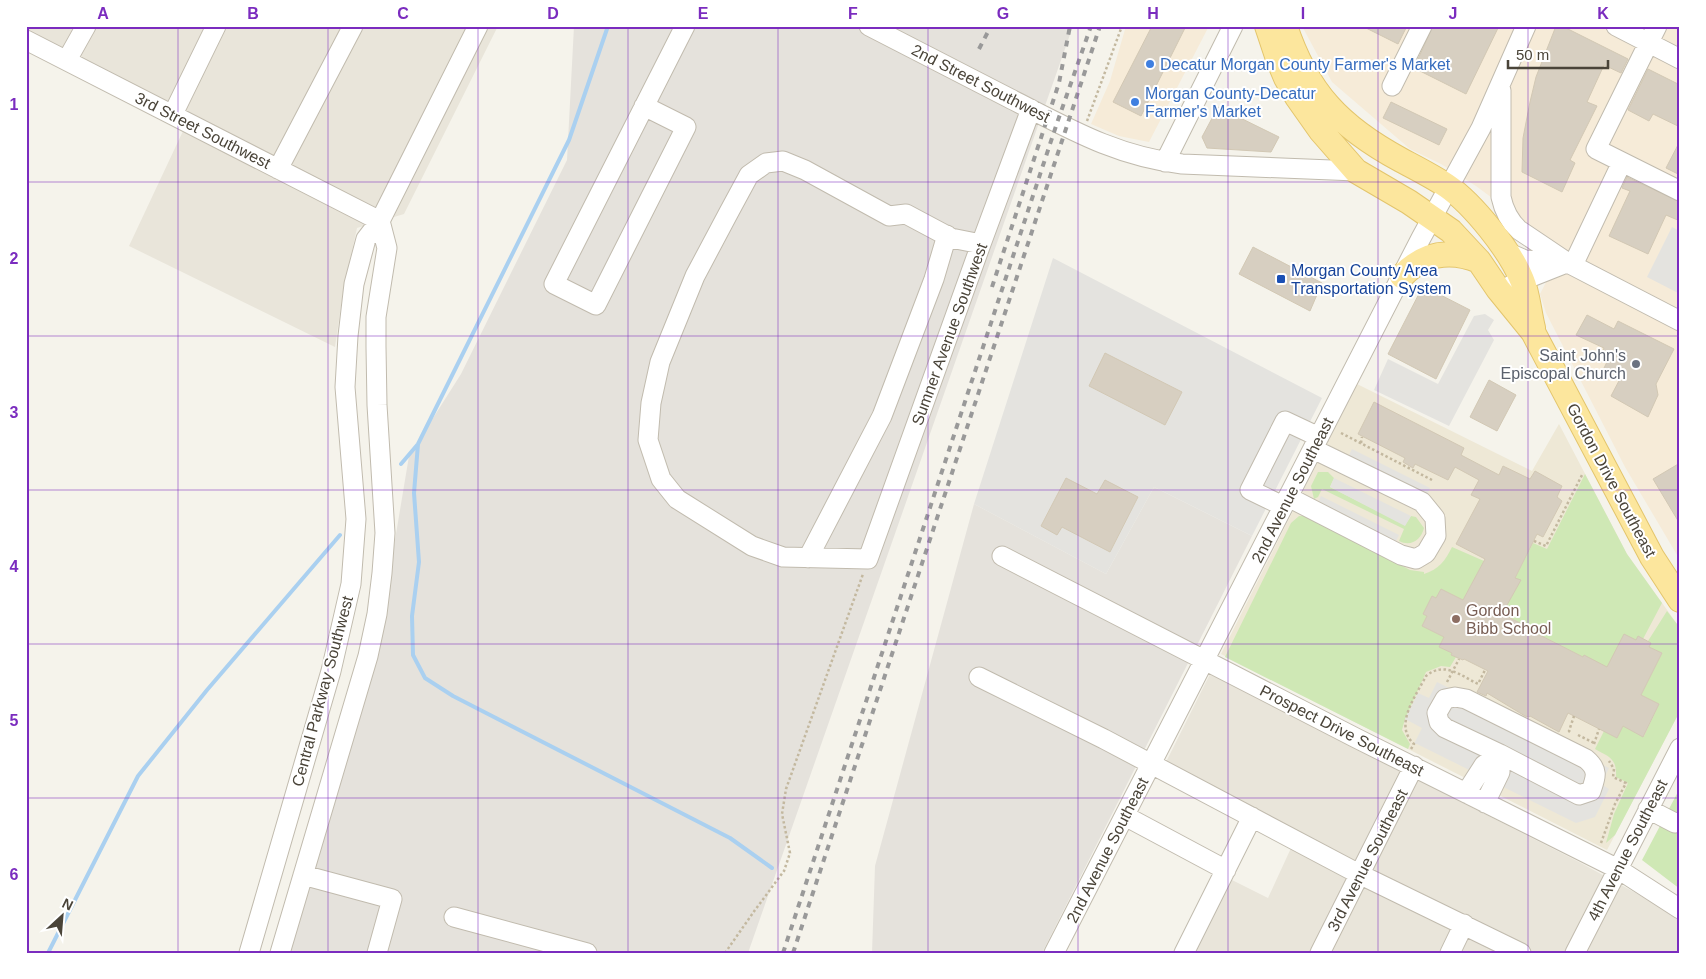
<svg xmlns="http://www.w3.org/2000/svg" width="1706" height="979" viewBox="0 0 1706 979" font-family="Helvetica,sans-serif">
  <rect width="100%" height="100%" fill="#f5f3eb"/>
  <path fill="#e9e5da" d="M26,26H498L404,214L357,228L343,292L335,347L129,246L191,114L26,30Z
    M1210,674L1579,862L1634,892L1680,919V953H1190L1226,877L1268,898L1297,835L1165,764Z"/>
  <path fill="#f6ebd8" d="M1126,26H1209L1149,142L1119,136L1091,124L1110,81Z
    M1302,26H1680V560L1625,467L1546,313L1540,294L1563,249L1539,233L1476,186L1441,164L1410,149L1332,82Z"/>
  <path fill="#e5e2dc" d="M574,26H1073L748,953H289L375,660L409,456L461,374L567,160Z
    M1154,487L1252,536L1042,953H872L875,866L974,504L1106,574Z"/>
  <path fill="#eee8d6" d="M1357,384L1532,471L1559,424L1627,554L1680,628V711L1607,850L1221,654Z"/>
  <path fill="#cfe8b5" d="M1318,472H1328L1334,478L1330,487L1405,525L1411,516L1416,517L1424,528C1421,540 1411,547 1399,541L1404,529L1322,489L1318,497L1314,499L1311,486Z
    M1585,474L1627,554L1662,603L1643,639L1636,640L1603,676L1584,656L1583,657L1524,627V625L1509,617L1504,626L1498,622L1520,581L1515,578L1533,543L1547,549Z
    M1299,516H1307L1410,570L1424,572V574C1439,569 1445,561 1452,547L1484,561L1463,600L1441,589L1436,598L1432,596L1423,614L1427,616L1422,626L1444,637L1439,647L1452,653L1451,655L1456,657L1450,667L1441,666L1426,672L1405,719L1402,730L1410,744L1408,749L1225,657L1291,523Z
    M1667,611L1680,628V711L1615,835L1606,843L1614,814L1628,783L1616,777C1617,758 1609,757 1595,749L1604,731L1617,738L1623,726L1644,736L1659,704L1641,695L1662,653L1649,647L1648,641Z
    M1680,788V889L1642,860Z"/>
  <path fill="#e4e3df" d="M1672,227L1680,231V294L1647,277Z
    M1053,258L1322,398L1252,536L1154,487L1106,574L974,504Z
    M1485,314L1494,320L1488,330L1494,340L1449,426L1374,390L1388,359L1438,384L1474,316Z
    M1352,449L1430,488L1426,497L1347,459Z
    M1334,478L1411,516L1405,526L1330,487Z
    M1321,496L1399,535L1394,545L1316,506Z
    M1437,682L1609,768L1601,784L1609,789L1595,817L1576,823L1417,744H1414L1422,728L1405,719L1418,693L1429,698Z"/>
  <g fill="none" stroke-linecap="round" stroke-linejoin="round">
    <path stroke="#aad0f0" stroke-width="4" d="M418,444L414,493L419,562L412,616L413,655L425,678L453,696L730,838L772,868
      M401,464L418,444L569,140L608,26
      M48,953L138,776L207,690L340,535"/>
  </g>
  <path fill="#d7cfc1" stroke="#d2c8b4" d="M1152,26H1186L1141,116L1113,102Z
    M1362,26H1407L1398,44Z
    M1433,26H1499L1466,94L1414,68Z
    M1556,26H1562L1628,59L1621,73L1604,65L1587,102L1597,106L1570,160L1575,163L1562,192L1522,172L1523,138L1530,102L1536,77Z
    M1648,69L1680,85V127L1653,114L1649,121L1628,110Z
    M1391,102L1447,129L1439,145L1383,118Z
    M1218,107L1279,137L1271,152L1207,148L1202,137Z
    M1680,141V175L1666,168Z
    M1627,177L1680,202V221L1666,215L1648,254L1609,236L1630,191L1622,188Z
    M1253,247L1322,283L1310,311L1239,274Z
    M1423,286L1470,310L1436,379L1388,354Z
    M1587,315L1614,329L1618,321L1674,349L1656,384L1658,395L1648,417L1611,396L1621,377L1604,368L1608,360L1601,355L1604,348L1576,335Z
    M1105,353L1182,392L1165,425L1089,386Z
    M1489,380L1516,395L1497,431L1470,417Z
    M1374,402L1464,448L1461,455L1499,475L1503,466L1530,479L1535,471L1562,486L1557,497L1562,501L1543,537L1537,534L1515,578L1521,580L1502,614L1524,625V627L1583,657L1584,655L1607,667L1624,634L1636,640L1638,636L1651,643L1649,647L1662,653L1641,695L1659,704L1643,737L1623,726L1617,738L1568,713L1559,732L1530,716L1529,717L1525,716L1487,693L1486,696L1477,692L1488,671L1464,659L1463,660L1451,655L1452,653L1439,647L1444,637L1422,626L1427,616L1423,614L1432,596L1436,598L1441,589L1463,600L1485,559L1456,544L1480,499L1471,495L1479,480L1455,467L1448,480L1415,464L1413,468L1403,462L1405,458L1358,434Z
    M1680,463V524L1653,479Z
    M1066,478L1097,494L1105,480L1138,497L1110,552L1062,527L1057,535L1041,526Z"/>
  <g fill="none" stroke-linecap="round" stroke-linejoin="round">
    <defs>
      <path id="minor" d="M869,26C916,50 962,74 1009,98C1068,128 1115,156 1182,164L1356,171
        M1616,26L1680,59
        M1657,26L1596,149L1680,191
        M26,40L380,221
        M67,60L86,26
        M1392,86L1422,26
        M1501,90V197C1504,211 1509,221 1519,230L1568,263
        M644,106L686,127L596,305L554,284L685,26
        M173,114L216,26
        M1165,162L1233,26
        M278,169L353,26
        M981,244L951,238L906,214L889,216L805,170L783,161L766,163L749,175L729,212L695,276L660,362L651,403L648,440L661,479L677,499L752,546L783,557L868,559L981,244L1031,109
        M1509,253L1525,260L1568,263L1680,321
        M1573,265L1622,162
        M1511,285L1564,264
        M1288,497L1401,555L1416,559L1426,553L1436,536L1435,518L1422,502L1313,449
        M1283,506L1250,490L1285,421L1319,437
        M1002,556L1356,738L1618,869L1680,909
        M808,558L882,416L934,279L947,235
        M979,677L1104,739L1359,874L1521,953
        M1455,697L1466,699L1586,759C1599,770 1596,777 1591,791L1579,795L1500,754L1445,728L1439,722L1437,713L1445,699Z
        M1466,793L1484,765L1500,754V772L1485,803
        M1648,809L1675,823L1680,822
        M1125,816L1226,870
        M303,875L392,899L377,953
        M454,917L587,953
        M249,953L331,671L351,584L356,519L345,387L348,336L354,284L366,239L380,221L478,26
        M280,953L368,656L377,614L382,573L385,533L377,405L376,347V317L387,248L380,221
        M1054,953L1421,238L1481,128L1526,26
        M1184,953L1252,817
        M1320,953L1414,766
        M1450,953L1464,924
        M1575,953L1680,748"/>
      <path id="major" d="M1267,26L1278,59L1286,78L1297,97L1321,131L1356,171L1409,202L1451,231L1479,261L1498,289L1533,332L1652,557L1680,600
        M1285,26C1307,93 1340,127 1401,160C1416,168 1432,176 1447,186C1473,204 1510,250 1522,280C1528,294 1529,312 1533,328
        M1402,276C1424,253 1450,249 1479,261"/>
    </defs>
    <use href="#minor" stroke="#c1bbae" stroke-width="21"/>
    <use href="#major" stroke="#e3c56c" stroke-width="26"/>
    <path stroke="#c3b89f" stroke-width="2.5" stroke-dasharray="2.5 2.5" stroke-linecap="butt" d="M1087,121L1122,26
      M1341,433L1432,480
      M1361,443L1362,437
      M1534,541L1546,546L1582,475
      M1447,682L1459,659
      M1570,732L1569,731L1574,716
      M1578,735L1594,743
      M1594,744L1599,729
      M1411,749L1414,744C1393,725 1416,696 1426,676C1444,661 1460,675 1478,684L1485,670
      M1601,843L1615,804L1626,783L1613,777L1614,769L1609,761
      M725,953L755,910L784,871L790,853L782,814L786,789L863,574"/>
    <use href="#minor" stroke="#fff" stroke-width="19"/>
    <use href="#major" stroke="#fce69d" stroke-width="24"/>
    <path stroke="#999" stroke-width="4" stroke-dasharray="6 6" stroke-linecap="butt" d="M979,49L991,26
      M992,287L1059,83L1070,26
      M783,953L1057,123L1091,26
      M793,953L1100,26"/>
  </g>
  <path fill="none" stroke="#7b2cbf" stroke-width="1" stroke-opacity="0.55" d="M178,26V953M328,26V953M478,26V953M628,26V953M778,26V953M928,26V953M1078,26V953M1228,26V953M1378,26V953M1528,26V953M26,182H1680M26,336H1680M26,490H1680M26,644H1680M26,798H1680"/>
  <g fill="#3f7fe0" stroke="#fff" stroke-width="2">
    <circle cx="1150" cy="64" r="5"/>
    <circle cx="1135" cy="102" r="5"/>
  </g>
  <rect fill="#1a4fb4" stroke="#fff" stroke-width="2" x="1276" y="274" width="10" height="10" rx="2.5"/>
  <circle fill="#6b7280" stroke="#fff" stroke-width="2" cx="1636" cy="364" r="5"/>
  <circle fill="#8d6e63" stroke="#fff" stroke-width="2" cx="1456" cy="619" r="5"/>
  <g text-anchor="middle" stroke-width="4" stroke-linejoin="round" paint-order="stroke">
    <g font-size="16" fill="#366cbe" stroke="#fff" text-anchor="start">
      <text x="1160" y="70">Decatur Morgan County Farmer's Market</text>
      <text x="1145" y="99">Morgan County-Decatur<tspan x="1145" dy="18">Farmer's Market</tspan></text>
    </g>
    <g font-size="16" fill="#4a4439" stroke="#fff">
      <text transform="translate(981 83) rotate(27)" y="6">2nd Street Southwest</text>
      <text transform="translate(203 130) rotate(27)" y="6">3rd Street Southwest</text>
      <text transform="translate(949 334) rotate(-70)" y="6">Sumner Avenue Southwest</text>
      <text transform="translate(1612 480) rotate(62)" y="6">Gordon Drive Southeast</text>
      <text transform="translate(1292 490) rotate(-63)" y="6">2nd Avenue Southeast</text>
      <text transform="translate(322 691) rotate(-75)" y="6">Central Parkway Southwest</text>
      <text transform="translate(1342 730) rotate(27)" y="6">Prospect Drive Southeast</text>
      <text transform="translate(1107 850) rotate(-63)" y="6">2nd Avenue Southeast</text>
      <text transform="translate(1627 850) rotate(-63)" y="6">4th Avenue Southeast</text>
      <text transform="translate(1367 860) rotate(-63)" y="6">3rd Avenue Southeast</text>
    </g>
    <g font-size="16" fill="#164399" stroke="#fff" text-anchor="start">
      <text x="1291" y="276">Morgan County Area<tspan x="1291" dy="18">Transportation System</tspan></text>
    </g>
    <g font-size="16" fill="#5b616d" stroke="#fff" text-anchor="end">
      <text x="1626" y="361">Saint John's<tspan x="1626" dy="18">Episcopal Church</tspan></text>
    </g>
    <g font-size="16" fill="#785e54" stroke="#fff" text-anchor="start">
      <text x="1466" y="616">Gordon<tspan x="1466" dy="18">Bibb School</tspan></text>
    </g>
  </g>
  <rect width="1706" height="979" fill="none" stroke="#ffffff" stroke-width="55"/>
  <g transform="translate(62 916) rotate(26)" stroke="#ffffff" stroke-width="4" paint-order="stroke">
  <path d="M0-4L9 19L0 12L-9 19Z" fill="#4a4439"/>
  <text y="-8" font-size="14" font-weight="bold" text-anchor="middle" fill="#4a4439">N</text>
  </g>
  <path d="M1508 60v8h100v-8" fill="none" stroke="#4a4439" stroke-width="2.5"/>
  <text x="1516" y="60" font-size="15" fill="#4a4439" stroke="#ffffff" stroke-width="4" paint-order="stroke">50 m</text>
  <rect x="28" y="28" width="1650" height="924" fill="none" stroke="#7b2cbf" stroke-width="2"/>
  <g font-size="16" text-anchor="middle" font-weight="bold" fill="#7b2cbf">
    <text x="103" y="19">A</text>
    <text x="253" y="19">B</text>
    <text x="403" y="19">C</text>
    <text x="553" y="19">D</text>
    <text x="703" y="19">E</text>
    <text x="853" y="19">F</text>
    <text x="1003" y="19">G</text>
    <text x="1153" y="19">H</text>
    <text x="1303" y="19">I</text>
    <text x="1453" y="19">J</text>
    <text x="1603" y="19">K</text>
    <text x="14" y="110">1</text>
    <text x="14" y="264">2</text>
    <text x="14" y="418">3</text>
    <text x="14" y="572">4</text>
    <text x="14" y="726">5</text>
    <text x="14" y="880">6</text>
  </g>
</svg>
